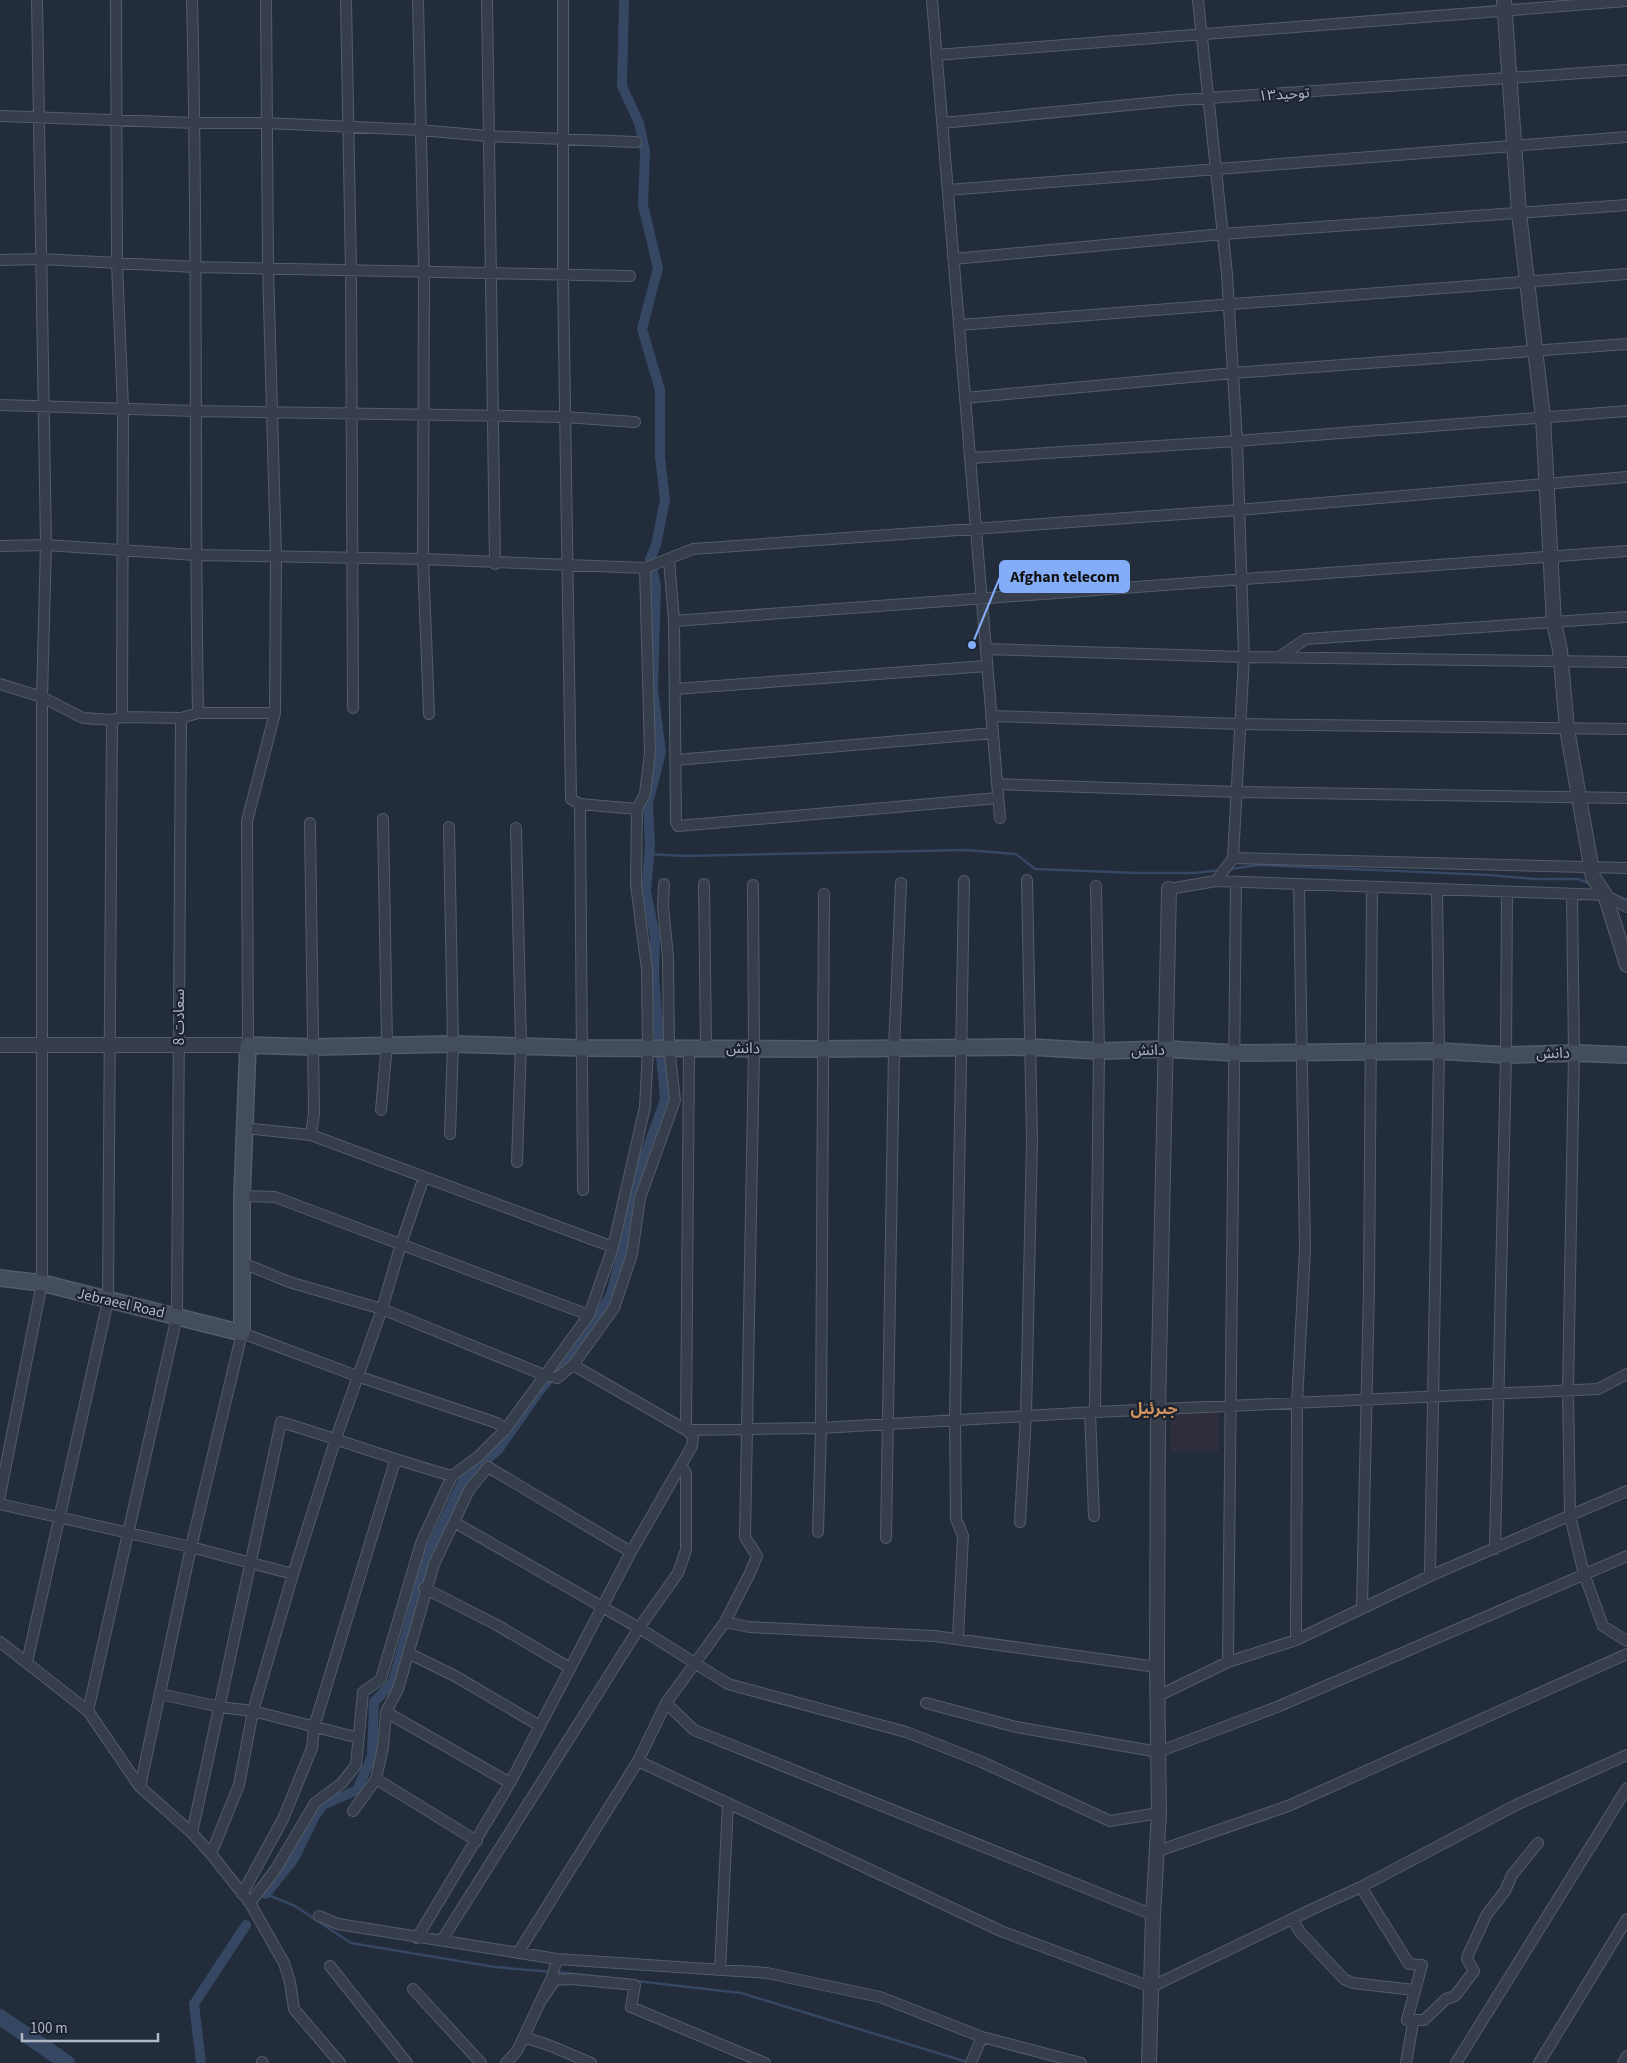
<svg xmlns="http://www.w3.org/2000/svg" width="1627" height="2063" viewBox="0 0 1627 2063" font-family="'Source Sans 3','Noto Sans Arabic',sans-serif">
  <rect width="100%" height="100%" fill="#222c3b"/>
  <path fill="#302e3c" d="M1219,1413V1451H1171V1414Z"/>
  <g fill="none" stroke-linecap="round" stroke-linejoin="round">
    <path stroke="#354763" stroke-width="2.5" d="M649,854L685,856L966,850L1016,854L1035,869L1137,873H1195L1220,870
      M1230,869L1259,865L1489,875L1534,879H1578L1593,885
      M1611,893L1627,900
      M266,1894L295,1906L351,1943L495,1967L552,1972
      M557,1972L741,1993L967,2062"/>
    <path stroke="#354763" stroke-width="10" d="M266,1894L294,1859L315,1816L323,1805L357,1790L372,1756L374,1702L393,1682L413,1609L422,1567L463,1481L498,1450L540,1390L592,1327L611,1294L621,1256L629,1199L665,1100L654,978L655,936L646,891L650,846L648,803L661,752L653,689L656,586L650,559L656,545L665,500L660,457V390L642,329L658,268L643,205L645,151L639,123L622,86L624,0
      M201,2063L194,2004L246,1925"/>
    <path stroke="#354763" stroke-width="16" d="M0,2017L67,2063"/>
    <defs>
      <path id="minor" d="M116,0L117,264L123,408L122,717
        M192,0C198,238 194,476 198,713
        M346,0L351,271L353,708
        M418,0L424,271L423,559L429,714
        M487,0L495,564
        M563,0V275L571,799L580,804L637,809
        M932,0L1000,818
        M1198,0L1227,274L1237,441L1244,657L1233,858L1216,881
        M936,55L1627,1
        M0,116L195,123H266L420,130L488,136L636,142
        M942,123L1180,100L1627,70
        M948,190L1627,137
        M953,259L1223,234L1627,205
        M0,260L42,259L194,267L630,276
        M959,325L1627,274
        M965,398L1233,373L1627,344
        M0,405L195,411L565,417L635,422
        M970,458L1237,441L1627,411
        M0,546L46,545L195,555L423,559L645,568L693,549L1238,510L1627,477
        M669,560L674,621L676,822L678,826L998,798
        M674,621L1627,551
        M986,649L1244,657L1627,662
        M1279,657L1306,639L1627,617
        M0,684L42,697L83,718L112,720L122,717L181,718L198,713H275
        M675,689L987,666
        M991,716L1241,724L1627,729
        M676,760L993,733
        M997,784L1237,792L1627,798
        M580,804L583,1190
        M310,823L314,1113L311,1135
        M449,827L453,1044L450,1134
        M516,828L521,1045L517,1162
        M1233,858L1627,868
        M704,884L706,1047
        M1169,889L1216,881L1605,895L1627,907
        M1572,894L1574,1053L1568,1391L1570,1516L1584,1574L1603,1626L1627,1641
        M248,1045L247,821L275,713L276,556L268,267L266,0
        M381,1110L387,1044L383,819
        M245,1128L311,1135L613,1247
        M242,1196L275,1197L589,1315
        M243,1263L289,1282L382,1309L544,1375L557,1378L573,1365L614,1308L632,1254L640,1198L675,1100L669,1047L668,957L663,906L664,884
        M573,1365L686,1430L821,1428L1095,1412L1598,1389L1627,1374
        M1090,1412L1094,1516
        M1095,1412L1099,1051L1096,886
        M0,1495L42,1283V697L46,545L37,0
        M0,1504L191,1547L293,1574
        M454,1522L469,1490L488,1467L631,1552
        M1020,1522L1026,1415L1032,1140L1027,880
        M818,1532L821,1428L824,894
        M886,1538L894,1049L901,883
        M1495,1549L1506,1055L1507,892
        M1430,1576L1439,1051L1437,889
        M424,1588L495,1624L570,1668
        M1362,1607L1369,1287L1372,887
        M725,1622L749,1627L934,1636L1157,1667
        M958,1638L963,1536L956,1519L955,1419L964,881
        M1296,1640L1297,1403L1305,1250L1299,884
        M0,1642L88,1711L140,1787L192,1833L211,1854L250,1903L284,1963L290,1982L294,2009L340,2063
        M408,1653L455,1676L540,1726
        M27,1662L108,1301L112,720
        M1228,1662L1236,882
        M160,1694L220,1707L253,1711L359,1738
        M1158,1696L1228,1662L1296,1640L1430,1576L1627,1491
        M666,1703L694,1730L1153,1915
        M926,1703L1016,1727L1158,1752L1277,1707L1627,1556
        M88,1711L177,1316L181,718
        M386,1712L510,1783
        M638,1761L1001,1931L1151,1987L1319,1906L1361,1887L1516,1805L1627,1755
        M376,1779L477,1841
        M140,1787L191,1547L242,1333L357,1376L497,1423L505,1430
        M353,1811L376,1779L383,1747L386,1712L398,1689L434,1564L454,1522L639,1628L728,1684L906,1732L982,1762L1110,1821L1159,1813
        M192,1833L281,1422C338,1439 394,1460 452,1476
        M1158,1851L1288,1806L1627,1654
        M211,1854L239,1785L253,1711L293,1574L336,1438L382,1309L401,1244L424,1177
        M1361,1887L1409,1964L1422,1965L1407,2020L1413,2023L1406,2063
        M242,1894L283,1819L312,1748L314,1727L395,1461
        M250,1903L276,1869L315,1803L342,1783L356,1765L363,1692L381,1679L421,1543L452,1476L479,1456L505,1430L589,1315L613,1247L645,1107L648,1049L647,970L636,884L637,809L645,794L650,753L645,568
        M319,1916L338,1924L557,1959L767,1973L880,1997L982,2037L1081,2063
        M1293,1920L1300,1932L1344,1979L1353,1983L1414,1990
        M417,1938L510,1783L631,1552L692,1446L693,1436L686,1430L689,1048
        M442,1940L639,1628L678,1573L686,1550V1473L681,1465
        M518,1953L638,1761L666,1703L725,1622L750,1573L757,1556L745,1537L754,1048L753,885
        M330,1966L407,2063
        M720,1970L728,1803
        M413,1989L481,2063
        M542,1999L555,1980L572,1979L635,1985L631,2007L765,2063
        M1407,2020H1424L1446,1999L1455,1996L1474,1971L1467,1959L1468,1955L1487,1914L1505,1891L1512,1875L1538,1843
        M524,2037L551,2046L591,2063
        M262,2062L263,2063
        M506,2063L517,2051L552,1977L557,1959
        M971,2063L982,2037
        M1456,2063L1627,1788
        M1539,2063L1627,1919
        M1623,2063L1627,2056"/>
      <path id="tertiary" d="M1504,0L1519,213L1543,417L1554,623L1560,650L1567,729L1593,877L1605,895L1627,965
        M0,1045H248
        M1149,2063L1153,1915L1159,1813L1157,1667L1158,1409L1169,889"/>
      <path id="secondary" d="M0,1278L42,1283L242,1333V1196L248,1045L314,1047L453,1044L583,1048L822,1049L1030,1047L1099,1051L1167,1049L1234,1053L1439,1051L1506,1055L1574,1053L1627,1055"/>
    </defs>
    <use href="#minor" stroke="#545c69" stroke-width="12"/>
    <use href="#tertiary" stroke="#545c69" stroke-width="16"/>
    <use href="#secondary" stroke="#545c69" stroke-width="18"/>
    <use href="#minor" stroke="#363e4b" stroke-width="10"/>
    <use href="#tertiary" stroke="#363e4b" stroke-width="14"/>
    <use href="#secondary" stroke="#444d5e" stroke-width="15"/>
  </g>
  <g text-anchor="middle" stroke-width="4.5" stroke-linejoin="round" paint-order="stroke">
    <g font-size="15" fill="#b1b9c7" stroke="#1b2330">
      <text transform="translate(1284 94) rotate(-4)" y="5">توحید۱۳</text>
      <text transform="translate(179 1017) rotate(-90)" y="5">سعادت 8</text>
      <text transform="translate(743 1048) rotate(1)" y="5">دانش</text>
      <text transform="translate(1148 1050) rotate(-1)" y="5">دانش</text>
      <text transform="translate(1553 1053) rotate(-1)" y="5">دانش</text>
      <text transform="translate(121 1303) rotate(13)" y="5">Jebraeel Road</text>
    </g>
    <g font-size="16" font-weight="bold" fill="#d5965e" stroke="#1b2330">
      <text x="1154" y="1414">جبرئیل</text>
    </g>
  </g>
  <path fill="none" stroke="#84adf9" stroke-width="2" d="M972 645L1000 577"/>
  <circle fill="#84adf9" stroke="#1b2330" stroke-width="2" cx="972" cy="645" r="5"/>
  <rect fill="#84adf9" stroke="#84adf9" stroke-width="2" x="1000" y="561" width="129" height="31" rx="5"/>
  <g font-size="16" text-anchor="middle" font-weight="bold" fill="#111">
    <text x="1065" y="582">Afghan telecom</text>
  </g>
  <path d="M22 2033v8h136v-8" fill="none" stroke="#b1b9c7" stroke-width="2.5"/>
  <text x="30" y="2033" font-size="15" fill="#b1b9c7" stroke="#1b2330" stroke-width="4" paint-order="stroke">100 m</text>
</svg>
